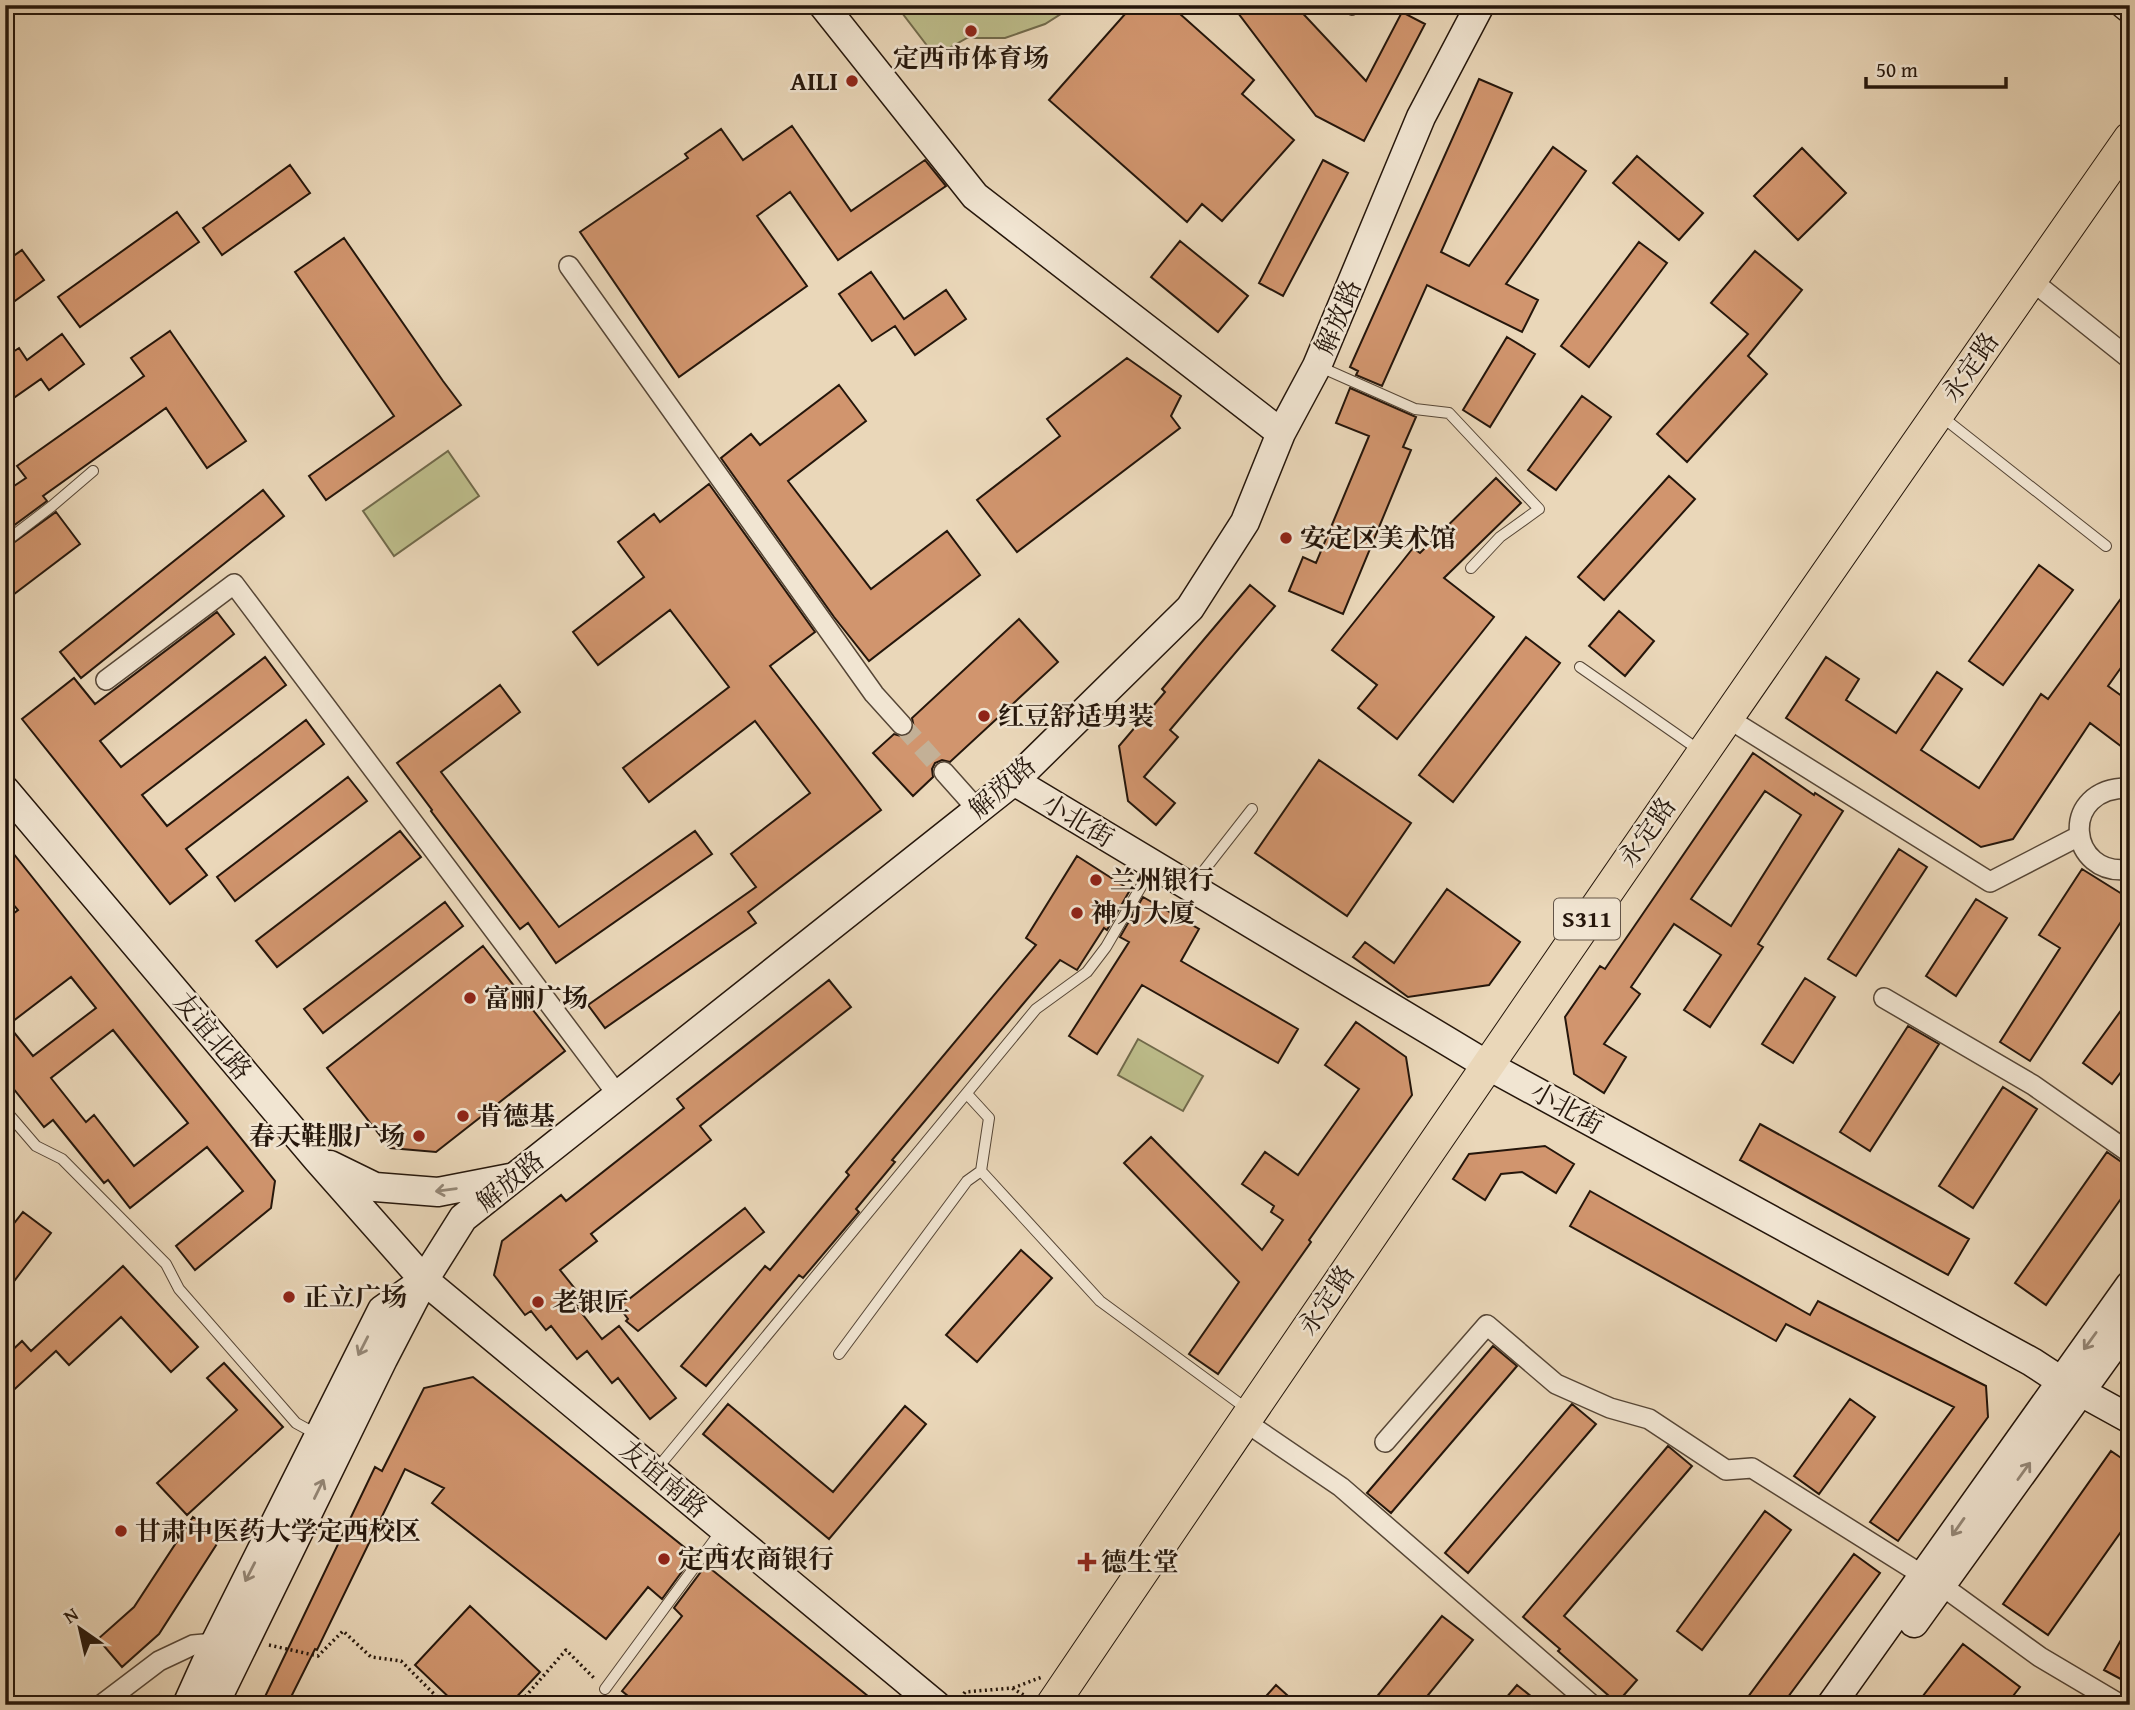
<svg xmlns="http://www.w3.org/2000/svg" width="2135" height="1710" viewBox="0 0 2135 1710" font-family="'Gentium Book Plus','Noto Serif SC',serif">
  <rect width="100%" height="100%" fill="#ead7b9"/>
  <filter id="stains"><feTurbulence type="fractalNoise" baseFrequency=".00286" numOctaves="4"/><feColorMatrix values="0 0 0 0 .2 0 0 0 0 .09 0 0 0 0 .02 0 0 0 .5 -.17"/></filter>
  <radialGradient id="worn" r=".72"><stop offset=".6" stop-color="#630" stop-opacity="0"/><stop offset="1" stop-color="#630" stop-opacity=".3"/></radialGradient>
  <path fill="#bdbd8b" stroke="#716a4b" stroke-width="2" d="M896,5H1075L1045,24L1005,38H967L935,56Z
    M448,451L479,496L394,556L363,511Z
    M1138,1039L1203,1076L1183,1111L1118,1075Z"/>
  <path fill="#d1956e" stroke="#25160b" stroke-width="2" fill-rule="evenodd" d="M1133,5H1170L1254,80L1242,94L1294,140L1222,221L1202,204L1187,222L1049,100Z
    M1232,5H1295L1366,81L1402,12L1425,24L1364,141L1316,116Z
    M1479,79L1512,93L1441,252L1469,266L1553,147L1586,171L1506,284L1538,300L1522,332L1427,285L1382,386L1356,375L1358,371L1350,367Z
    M792,126L851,211L925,160L946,186L838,260L790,192L757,216L807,286L679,377L580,232L688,158L685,154L721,129L743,160Z
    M1802,148L1846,193L1798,240L1754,196Z
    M1637,156L1703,213L1679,240L1613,183Z
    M1323,160L1348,173L1283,296L1259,283Z
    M290,165L310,193L222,255L203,228Z
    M177,212L199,242L80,327L58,297Z
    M344,238L443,381L461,405L326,500L309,476L394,416L295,272Z
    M1180,241L1248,296L1218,332L1151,277Z
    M1639,242L1667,263L1589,367L1561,346Z
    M22,250L44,280L5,308V262Z
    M1755,251L1802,290L1748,356L1767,374L1687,462L1657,434L1748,334L1711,303Z
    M871,272L904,319L946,290L966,319L915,355L895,326L872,341L839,294Z
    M170,331L246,441L207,468L166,408L43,496L47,501L5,532V492L26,478L17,466L144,376L131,358Z
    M62,334L84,364L49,390L41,379L5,404V357L19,348L27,360Z
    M1507,337L1535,354L1490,427L1463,410Z
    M1127,358L1181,396L1171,416L1180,428L1017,552L977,500L1060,436L1047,419Z
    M839,385L866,421L788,481L871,589L947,531L980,575L869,661L834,617L721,458L751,434L760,445Z
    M1350,388L1416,417L1403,447L1411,450L1343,614L1289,591L1303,557L1316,563L1369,436L1336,423Z
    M1582,396L1611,417L1556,490L1528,470Z
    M1669,476L1695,499L1604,600L1578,577Z
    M1496,478L1521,503L1444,578L1494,617L1397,739L1358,708L1377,685L1332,650L1413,548L1420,553Z
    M709,484L815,632L770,666L881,810L748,912L756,923L605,1028L588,1005L756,887L731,854L810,793L755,721L649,802L623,768L729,687L670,610L598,665L573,632L644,577L618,542L654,514L660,522Z
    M263,490L284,516L81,678L60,652Z
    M56,512L80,544L5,601V549Z
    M2039,565L2073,590L2003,685L1969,661Z
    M1250,585L1275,606L1170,730L1178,737L1144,777L1175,803L1156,825L1128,801L1119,746L1165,692L1162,689Z
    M2130,586V655L2108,686L2130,702V753L2090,723L2013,839L1981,847L1786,718L1826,657L1859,679L1846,700L1896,733L1937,672L1962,689L1921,750L1979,788L2041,694L2048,699Z
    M1619,611L1654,641L1625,676L1589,646Z
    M217,612L234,634L100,741L121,767L265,657L286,685L142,795L167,826L306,720L324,744L186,849L207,875L170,904L22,719L74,678L95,704Z
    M1019,619L1058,662L950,762L942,760L935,763L932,769L933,777L913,796L873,753L894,734L904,737L911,734L914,728L912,718Z
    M1526,637L1560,663L1453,802L1419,775Z
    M500,685L520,712L441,772L559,927L695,831L712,854L556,963L528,923L520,929L431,811L432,810L397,763Z
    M1753,753L1814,795L1815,793L1843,811L1758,944L1763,947L1710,1027L1684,1010L1721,955L1674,924L1631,987L1640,994L1604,1044L1626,1057L1604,1093L1574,1074L1565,1017L1600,966L1605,969ZM1765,791L1801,815L1731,926L1691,899Z
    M1319,760L1411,823L1347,916L1255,853Z
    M348,777L367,801L235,901L217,877Z
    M400,831L421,857L277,967L256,941Z
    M5,843L275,1181L271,1208L195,1270L176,1246L243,1191L207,1147L130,1208L108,1180L104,1183L53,1120L44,1127L5,1078V920L18,910L5,895ZM71,977L96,1008L33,1056L8,1025ZM113,1030L188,1123L134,1166L94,1115L86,1122L51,1078Z
    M1899,849L1927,867L1856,976L1828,959Z
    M1077,856L1130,890L1107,930L1104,928L1077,970L1060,960L892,1160L895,1162L856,1209L859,1212L803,1278L799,1275L706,1386L681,1366L765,1266L770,1270L849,1175L846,1172L1036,945L1026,938Z
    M2082,869L2130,899V908L2030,1061L2000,1042L2060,948L2039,935Z
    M1447,889L1520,942L1489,985L1408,997L1353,957L1365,942L1394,963Z
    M1143,897L1199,929L1181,961L1298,1029L1278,1063L1142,985L1097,1054L1069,1036L1129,942L1120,937Z
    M1976,899L2007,918L1956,996L1926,976Z
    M445,902L463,926L323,1033L304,1009Z
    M483,946L565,1051L436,1152L390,1148L327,1068Z
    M1805,978L1835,997L1793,1063L1762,1044Z
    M829,980L851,1007L700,1126L711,1140L591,1234L597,1241L560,1270L584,1300L576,1306L602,1339L619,1326L676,1398L650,1419L618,1378L612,1383L587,1351L577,1359L551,1326L546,1330L531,1311L525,1315L494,1275L502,1241L561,1195L566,1201L684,1108L677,1099Z
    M2130,998V1060L2112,1084L2083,1063Z
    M1356,1022L1406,1057L1412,1095L1337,1200L1309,1240L1311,1242L1218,1374L1189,1354L1239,1282L1124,1163L1151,1137L1262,1250L1283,1220L1271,1212L1274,1206L1242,1184L1265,1152L1298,1175L1359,1089L1325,1065Z
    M1908,1026L1939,1044L1870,1151L1840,1132Z
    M2003,1087L2037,1109L1973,1208L1939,1186Z
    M1760,1124L1969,1239L1948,1275L1740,1160Z
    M1545,1146L1574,1164L1556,1193L1522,1172L1501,1174L1485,1200L1453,1179L1469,1154Z
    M2107,1152L2123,1163L2130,1165V1186L2046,1305L2015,1283Z
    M1590,1191L1810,1315L1818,1301L1986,1386L1988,1417L1898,1541L1870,1522L1954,1407L1786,1324L1776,1341L1570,1226Z
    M745,1208L764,1232L638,1331L626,1321L628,1319L619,1307Z
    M23,1212L51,1233L5,1293V1235Z
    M1021,1250L1052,1278L977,1362L946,1335Z
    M123,1266L198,1347L171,1372L121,1317L69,1365L56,1351L5,1398V1357L22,1341L31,1351Z
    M1493,1346L1517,1366L1391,1513L1367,1493Z
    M224,1363L283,1427L187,1515L157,1483L237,1410L207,1378Z
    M473,1377L694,1555L662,1599L648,1587L606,1639L432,1503L444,1488L405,1469L317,1650L315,1649L287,1705H261L375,1467L382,1471L424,1388Z
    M1850,1399L1875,1417L1819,1494L1794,1476Z
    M728,1404L833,1492L905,1406L926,1424L829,1539L703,1434Z
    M1572,1404L1596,1424L1468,1573L1445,1553Z
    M1668,1446L1692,1466L1564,1616L1637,1680L1617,1703L1558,1651L1560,1649L1523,1617Z
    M2111,1451L2130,1464V1519L2048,1635L2003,1604Z
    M1765,1511L1791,1530L1702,1650L1677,1631Z
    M193,1517L222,1536L159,1634L122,1667L98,1639L134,1607Z
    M1854,1554L1880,1573L1782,1705H1742Z
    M706,1565L879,1705H639L622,1691L682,1616L674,1608Z
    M470,1606L540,1672L509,1705H457L415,1665Z
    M1442,1616L1473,1640L1420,1705H1370Z
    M2130,1624V1684L2104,1670Z
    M1963,1644L2020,1687L2006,1705H1916Z
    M1276,1685L1298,1705H1258Z
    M1517,1685L1542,1705H1500Z"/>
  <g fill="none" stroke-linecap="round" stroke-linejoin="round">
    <path stroke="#c3b096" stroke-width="19" stroke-dasharray="19 10" stroke-linecap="butt" d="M902,725L944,772"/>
    <defs>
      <path id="lane" d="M1348,5L1352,10L1357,5
        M1318,366L1415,409L1449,413L1539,509L1500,537L1471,568
        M1941,416L2106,546
        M5,542L52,506L93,471
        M1580,667L1699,750
        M1191,887L1252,809
        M967,1094L989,1118L981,1171L1100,1301L1247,1409
        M5,1110L36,1146L62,1159L166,1264L179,1289L296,1423L318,1435
        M839,1354L967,1181L981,1171
        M655,1471L1036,1009L1087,972L1106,947L1153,866
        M605,1689L721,1531"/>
      <path id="street" d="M569,266L874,694L902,725
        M2031,280L2130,359
        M106,680L234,584L617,1094
        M1726,717L1990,882L2079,836
        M944,772L977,809
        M2130,788C2057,786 2068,879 2130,869
        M1884,998L2033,1085L2130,1153
        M1244,1421L1341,1487L1592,1705
        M1385,1442L1487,1325L1556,1384L1610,1408L1649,1419L1726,1470L1752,1468L1924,1576
        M1941,1585L2040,1657L2121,1705
        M101,1705L159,1661L193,1645L215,1643"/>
      <path id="secondary" d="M823,5L975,196L1281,433
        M2125,5L2130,9
        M1014,781L1487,1065L2032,1362L2061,1381L2130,1419
        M5,790L317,1159L424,1280L936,1705
        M330,1165L375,1187L438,1192L510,1178
        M1914,1623L2130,1323
        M187,1705L215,1643L382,1310L419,1284
        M214,1705L383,1359L424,1280L463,1218L1014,781L1190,608L1245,522L1281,433L1317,366L1421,117L1480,5
        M1831,1705L2130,1285"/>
      <path id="primary" d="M1052,1705C1407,1180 1767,658 2130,138"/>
    </defs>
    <use href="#lane" stroke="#564636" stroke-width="12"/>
    <use href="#street" stroke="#564636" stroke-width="22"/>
    <use href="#secondary" stroke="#25160b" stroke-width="31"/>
    <use href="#primary" stroke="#25160b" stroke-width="34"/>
    <path stroke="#25160b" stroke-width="3.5" stroke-dasharray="2 3.5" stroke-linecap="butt" d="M269,1645L318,1656L343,1631L371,1657L401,1661L445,1705
      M1013,1688L1042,1677
      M958,1703L965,1692L1012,1688L1029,1698
      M518,1705L566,1650L596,1680"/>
    <use href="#lane" stroke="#f1e5d2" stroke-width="10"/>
    <use href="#street" stroke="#f1e5d2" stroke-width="19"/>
    <use href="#secondary" stroke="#f1e5d2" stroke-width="28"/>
    <use href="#primary" stroke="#ead7b9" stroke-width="32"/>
  </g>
  <defs><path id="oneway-shaft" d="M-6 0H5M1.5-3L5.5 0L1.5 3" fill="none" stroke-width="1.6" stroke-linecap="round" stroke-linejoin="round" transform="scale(1.75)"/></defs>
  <g stroke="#958878">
    <use href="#oneway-shaft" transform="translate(446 1190) rotate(172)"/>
    <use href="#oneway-shaft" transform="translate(2090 1341) rotate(126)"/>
    <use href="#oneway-shaft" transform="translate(363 1346) rotate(117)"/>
    <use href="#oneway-shaft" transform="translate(2024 1471) rotate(-54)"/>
    <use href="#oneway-shaft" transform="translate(319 1489) rotate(-64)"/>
    <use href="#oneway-shaft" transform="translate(1958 1527) rotate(125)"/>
    <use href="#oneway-shaft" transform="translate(250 1572) rotate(117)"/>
  </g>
  <g fill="#8f2418" stroke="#f1e5d2" stroke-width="2.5">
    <circle cx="971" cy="31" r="7"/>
    <circle cx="852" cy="81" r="7"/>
    <circle cx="1286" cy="538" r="7"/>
    <circle cx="984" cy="716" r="7"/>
    <circle cx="1096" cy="880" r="7"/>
    <circle cx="1077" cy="913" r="7"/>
    <circle cx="470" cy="998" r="7"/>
    <circle cx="463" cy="1116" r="7"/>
    <circle cx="419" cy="1136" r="7"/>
    <circle cx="289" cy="1297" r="7"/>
    <circle cx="538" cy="1302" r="7"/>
    <circle cx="121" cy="1531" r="7"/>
    <circle cx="664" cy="1559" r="7"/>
    <path d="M1083.5 1551.5h7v7h7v7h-7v7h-7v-7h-7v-7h7z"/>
  </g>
  <g text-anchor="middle" stroke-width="5" stroke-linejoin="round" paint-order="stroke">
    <rect fill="#f1e5d2" stroke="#625447" stroke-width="2" x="1554" y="898.5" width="66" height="41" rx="5"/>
    <g font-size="24" font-weight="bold" fill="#25160b">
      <text x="1587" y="927">S311</text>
    </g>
    <g font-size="26" font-weight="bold" fill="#25160b" stroke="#f1e5d2" text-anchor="start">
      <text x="971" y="67" text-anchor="middle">定西市体育场</text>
      <text x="838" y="90" text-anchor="end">AILI</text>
      <text x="1300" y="547">安定区美术馆</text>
      <text x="998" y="725">红豆舒适男装</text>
      <text x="1110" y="889">兰州银行</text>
      <text x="1091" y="922">神力大厦</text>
      <text x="484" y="1007">富丽广场</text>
      <text x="477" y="1125">肯德基</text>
      <text x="405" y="1145" text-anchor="end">春天鞋服广场</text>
      <text x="303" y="1306">正立广场</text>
      <text x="552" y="1311">老银匠</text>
      <text x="135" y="1540">甘肃中医药大学定西校区</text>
      <text x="678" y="1568">定西农商银行</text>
      <text x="1101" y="1571">德生堂</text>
    </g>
    <g font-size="26" fill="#25160b" stroke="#f1e5d2">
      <text transform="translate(1338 317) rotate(-67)" y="9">解放路</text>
      <text transform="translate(1970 367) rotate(-55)" y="9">永定路</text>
      <text transform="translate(1002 787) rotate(-41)" y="9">解放路</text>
      <text transform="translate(1078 820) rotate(31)" y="9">小北街</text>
      <text transform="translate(1647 832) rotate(-55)" y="9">永定路</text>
      <text transform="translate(213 1036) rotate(50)" y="9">友谊北路</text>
      <text transform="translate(1567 1108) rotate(29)" y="9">小北街</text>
      <text transform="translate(510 1181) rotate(-39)" y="9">解放路</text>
      <text transform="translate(1326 1300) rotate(-56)" y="9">永定路</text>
      <text transform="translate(664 1479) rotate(40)" y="9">友谊南路</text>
    </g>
  </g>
  <rect width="2135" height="1710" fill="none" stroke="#ead7b9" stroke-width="28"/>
  <rect x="7" y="7" width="2121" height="1696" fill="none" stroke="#25160b" stroke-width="3.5"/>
  <rect x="14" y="14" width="2107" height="1682" fill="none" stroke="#25160b" stroke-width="2"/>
  <g transform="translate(80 1629) rotate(326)" stroke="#f1e5d2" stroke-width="5" paint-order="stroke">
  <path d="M0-5L12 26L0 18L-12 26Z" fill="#25160b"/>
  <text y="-10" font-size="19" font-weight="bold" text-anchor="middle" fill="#25160b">N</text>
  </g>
  <path d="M1866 77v10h140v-10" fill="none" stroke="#25160b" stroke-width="3.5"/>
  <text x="1876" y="77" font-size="21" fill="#25160b" stroke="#f1e5d2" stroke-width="5" paint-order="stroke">50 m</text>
  <rect width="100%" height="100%" filter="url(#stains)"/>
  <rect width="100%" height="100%" fill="url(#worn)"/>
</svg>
